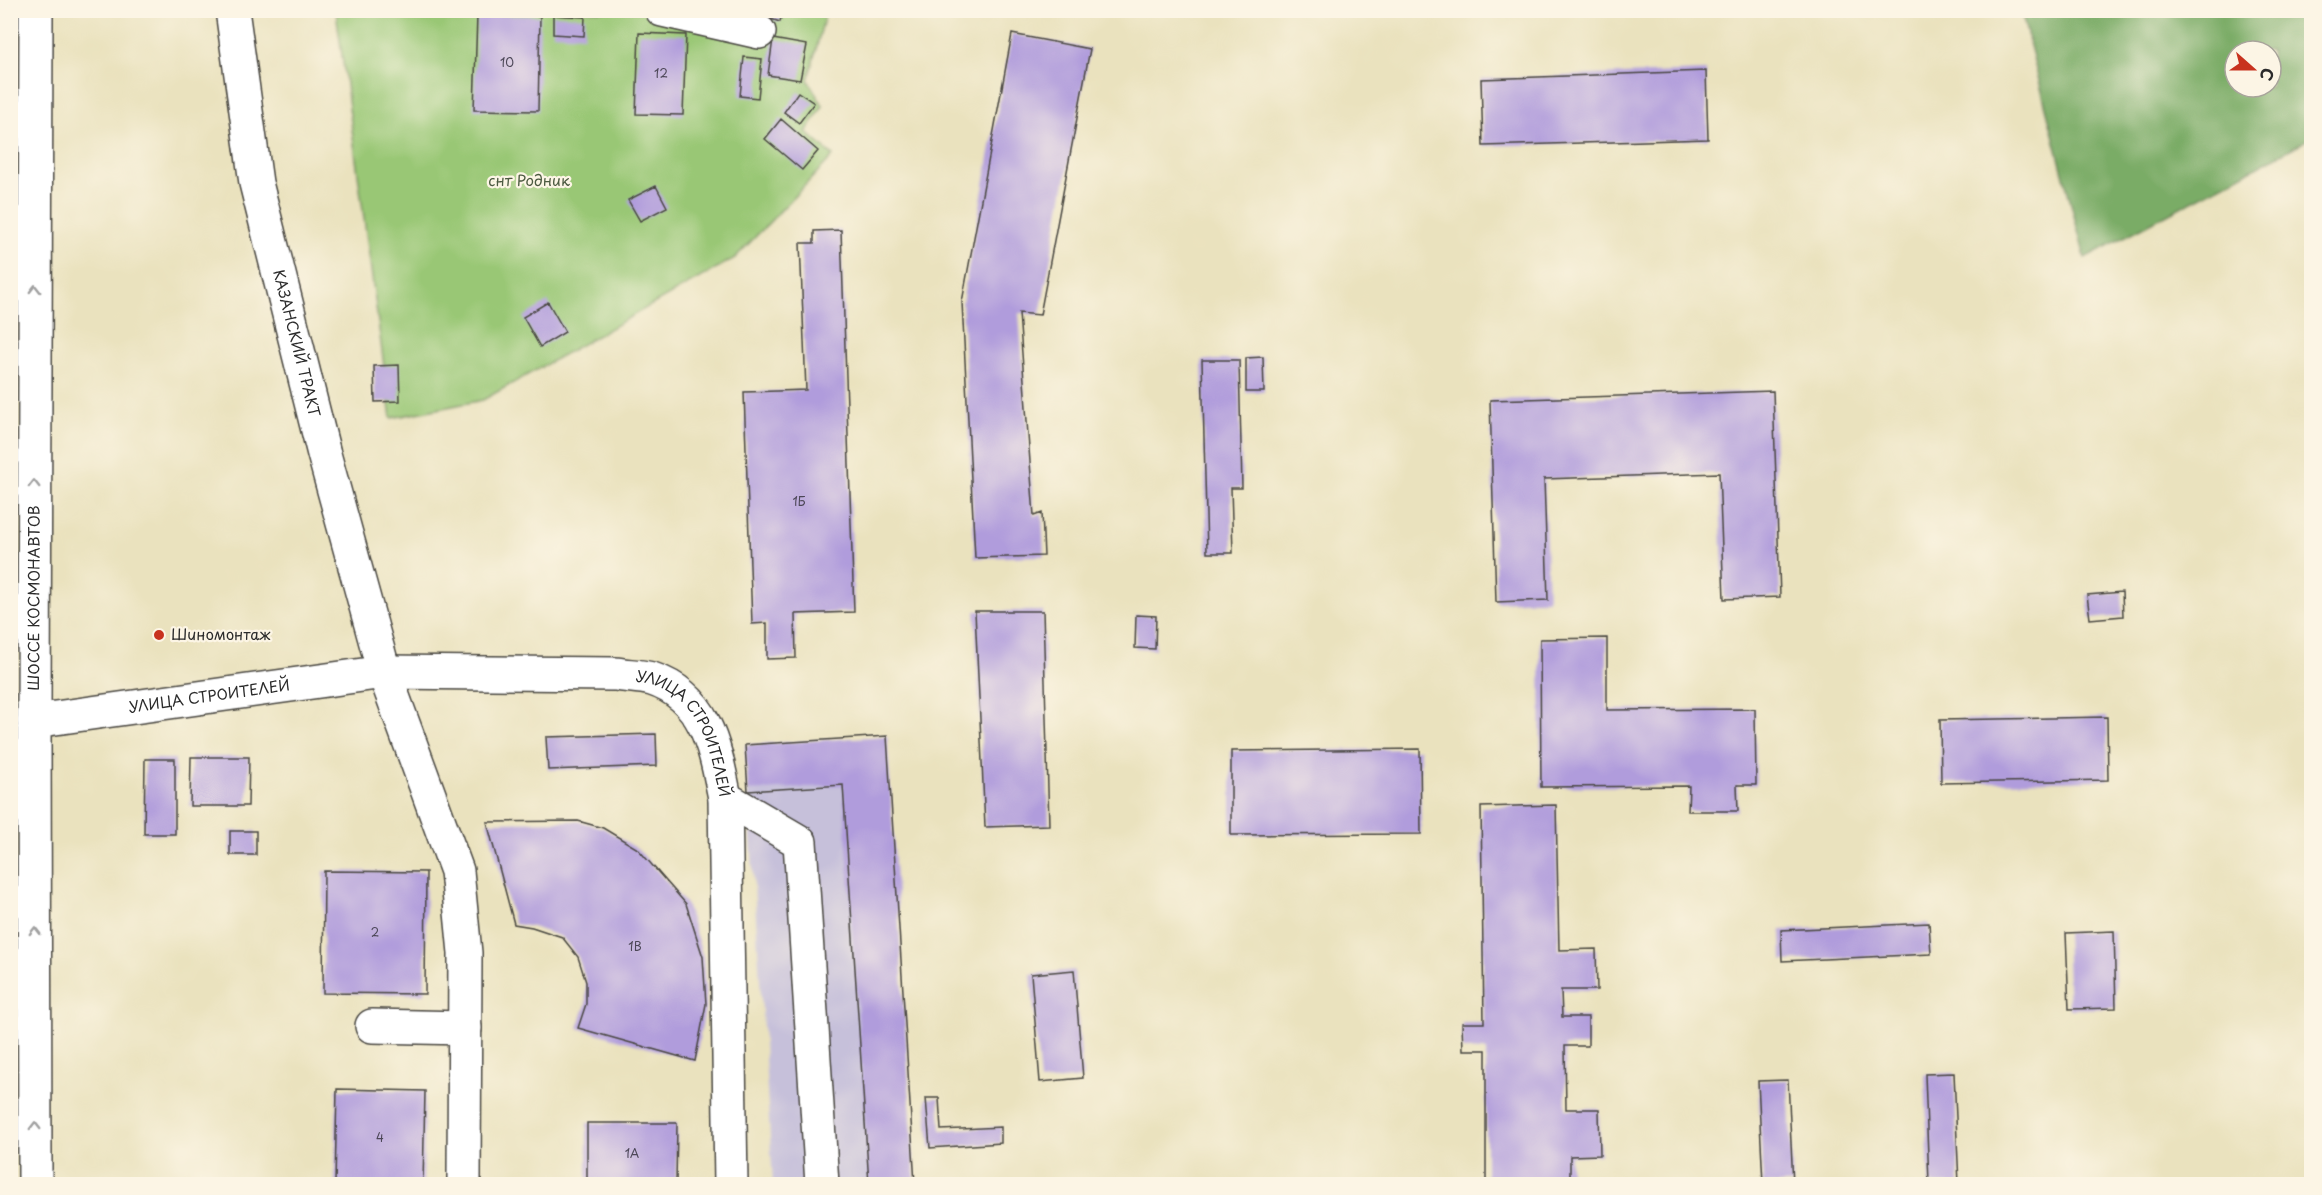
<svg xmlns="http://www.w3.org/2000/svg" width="2322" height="1195" viewBox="0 0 2322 1195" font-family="'Playpen Sans',sans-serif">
  <rect width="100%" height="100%" fill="#fcf5e5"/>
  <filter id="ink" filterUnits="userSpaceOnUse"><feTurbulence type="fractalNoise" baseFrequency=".0167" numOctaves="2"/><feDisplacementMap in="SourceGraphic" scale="12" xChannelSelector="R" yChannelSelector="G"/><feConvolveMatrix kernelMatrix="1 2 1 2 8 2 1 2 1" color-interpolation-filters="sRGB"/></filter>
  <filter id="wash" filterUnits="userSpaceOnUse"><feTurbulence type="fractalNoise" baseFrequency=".008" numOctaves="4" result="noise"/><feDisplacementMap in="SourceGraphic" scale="24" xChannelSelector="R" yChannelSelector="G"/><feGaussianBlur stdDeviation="1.35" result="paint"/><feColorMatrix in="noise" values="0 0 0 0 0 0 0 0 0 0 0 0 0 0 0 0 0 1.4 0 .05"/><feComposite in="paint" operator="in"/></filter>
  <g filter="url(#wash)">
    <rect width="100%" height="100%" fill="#eae2be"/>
    <path fill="#c6c0da" d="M887,736L915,1184H773L745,745Z"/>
    <path fill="#99c775" stroke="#627950" stroke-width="1.5" d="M336,11H826L808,80L823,106L806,132L833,156L735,258L483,400L391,418Z"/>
    <path fill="#7aac66" stroke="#526c48" stroke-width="1.5" fill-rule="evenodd" d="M2021,11H2311V138L2085,258ZM2235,51H2271V87H2235Z"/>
    <g id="blocks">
      <path fill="#b09cdc" d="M744,10H783L780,22Z
        M477,15L540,16L538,111L474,110Z
        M553,15L585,17L584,36L553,34Z
        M639,33L686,35L683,115L636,114Z
        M1012,34L1090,49L1040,315L1019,313L1034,516L1042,513L1044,556L975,558L962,302Z
        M773,39L807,45L800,80L768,75Z
        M744,57L762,59L758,98L740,96Z
        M1706,71L1708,139L1483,146L1481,79Z
        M798,92L814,103L799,123L784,112Z
        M781,119L818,151L802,170L765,139Z
        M656,186L667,207L640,221L628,200Z
        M841,230L854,612L795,614L796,658L767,659V623L752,624L744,392L806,390L800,243H814V231Z
        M548,302L565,332L540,347L523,317Z
        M1263,357L1264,392H1246V358Z
        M1202,360H1239L1242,488H1231L1233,553H1207Z
        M399,365L400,401L375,402L374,366Z
        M1773,391L1780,597L1724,599L1719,473L1544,479L1548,600L1496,602L1490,400Z
        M2122,592L2123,616L2090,619L2087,595Z
        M975,611H1043L1049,825L985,827Z
        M1136,615L1156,616L1155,649L1135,648Z
        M1607,638V710L1755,709L1756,785H1737L1738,811H1688L1689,786L1541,787L1540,639Z
        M2107,717L2108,780L1941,783L1940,720Z
        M656,734L657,766L548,770L546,737Z
        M887,736L915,1184H869L843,785L748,791L745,745Z
        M1420,749L1421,834L1231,835V751Z
        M191,757H249L248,806H190Z
        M145,759H175V834H144Z
        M1556,805L1559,950L1596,949L1597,990H1561L1562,1017H1588V1046H1565L1566,1109H1599L1600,1155L1570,1156V1184H1486V1050H1463L1462,1023H1484L1481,807Z
        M578,821L603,828L638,849L686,904L703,957L706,1004L695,1061L578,1028L586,1004V982L578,957L562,937L532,927L514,924L487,822Z
        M230,831H256V855H230Z
        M324,871L426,872L425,994L323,993Z
        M1929,923L1931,954L1782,961L1781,930Z
        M2114,931L2116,1008L2069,1009L2066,933Z
        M1074,970L1083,1078L1040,1082L1031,974Z
        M1954,1073L1959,1184H1929L1925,1074Z
        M1788,1080L1793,1184H1763L1758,1081Z
        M337,1089L425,1091L423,1184H335Z
        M926,1098H939L941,1130L1001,1127V1143L930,1148Z
        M587,1123H677L676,1184H587Z
        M1080,1181L1081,1184H1040V1183Z"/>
    </g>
  </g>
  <g filter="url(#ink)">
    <use href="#blocks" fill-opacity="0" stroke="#484641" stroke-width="1.5"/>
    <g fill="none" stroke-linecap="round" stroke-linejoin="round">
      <defs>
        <g id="minor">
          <path id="s1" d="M232,10L256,183L324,454L384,672L457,871L465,953L464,1184"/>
          <path d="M662,10L759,32"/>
          <path id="s2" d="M34,721L384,672L616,674C627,676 641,676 652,679C707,697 715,749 725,798L731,1184"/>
          <path d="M725,798L800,842L822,1184"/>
          <path d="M372,1026L465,1028"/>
        </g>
        <g id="major">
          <path id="s3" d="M35,1184L34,721L36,10"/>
        </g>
      </defs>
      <use href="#minor" stroke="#484641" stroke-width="36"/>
      <use href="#major" stroke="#484641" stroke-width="36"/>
      <use href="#minor" stroke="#fff" stroke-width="33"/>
      <use href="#major" stroke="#fff" stroke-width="33"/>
    </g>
    <defs><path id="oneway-chevron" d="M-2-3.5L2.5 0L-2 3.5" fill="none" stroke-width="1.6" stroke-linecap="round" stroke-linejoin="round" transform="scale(1.5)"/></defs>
    <g stroke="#a0a0a0">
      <use href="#oneway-chevron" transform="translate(35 289) rotate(-90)"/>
      <use href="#oneway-chevron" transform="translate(34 484) rotate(-90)"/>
      <use href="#oneway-chevron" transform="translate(35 931) rotate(-90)"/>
      <use href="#oneway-chevron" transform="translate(35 1126) rotate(-90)"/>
    </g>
  </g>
  <circle fill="#c8321e" stroke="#fcf5e5" stroke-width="2" cx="159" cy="635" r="6"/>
  <g text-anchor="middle" stroke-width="4.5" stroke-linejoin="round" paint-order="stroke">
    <g font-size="12" fill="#4c4757">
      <text x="507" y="67">10</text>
      <text x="661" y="78">12</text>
      <text x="799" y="506">1Б</text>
      <text x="375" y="937">2</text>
      <text x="635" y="951">1В</text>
      <text x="380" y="1142">4</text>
      <text x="632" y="1158">1А</text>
    </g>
    <g font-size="15" fill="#4c5a41" stroke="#fcf5e5">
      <text x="529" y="186">снт Родник</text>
    </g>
    <g font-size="15" fill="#2b2b2b" stroke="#fcf5e5">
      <text dy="5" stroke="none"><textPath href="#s1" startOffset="340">КАЗАНСКИЙ ТРАКТ</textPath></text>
      <text dy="5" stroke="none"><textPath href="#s3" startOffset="586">ШОССЕ КОСМОНАВТОВ</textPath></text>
      <text dy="5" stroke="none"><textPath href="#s2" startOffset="177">УЛИЦА СТРОИТЕЛЕЙ</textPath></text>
      <text dy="5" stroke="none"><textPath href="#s2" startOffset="687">УЛИЦА СТРОИТЕЛЕЙ</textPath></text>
    </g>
    <g font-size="15" fill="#2b2b2b" stroke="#fcf5e5" text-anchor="start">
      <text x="171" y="640">Шиномонтаж</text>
    </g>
  </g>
  <rect width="2322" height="1195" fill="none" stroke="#fcf5e5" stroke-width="36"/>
  <g transform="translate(2253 69) rotate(111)"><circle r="28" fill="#fcf5e5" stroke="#a8a49b" stroke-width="1.5"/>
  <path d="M0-4.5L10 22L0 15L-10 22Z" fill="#c8321e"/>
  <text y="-9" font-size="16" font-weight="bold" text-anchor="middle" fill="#2b2b2b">С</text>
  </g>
</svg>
